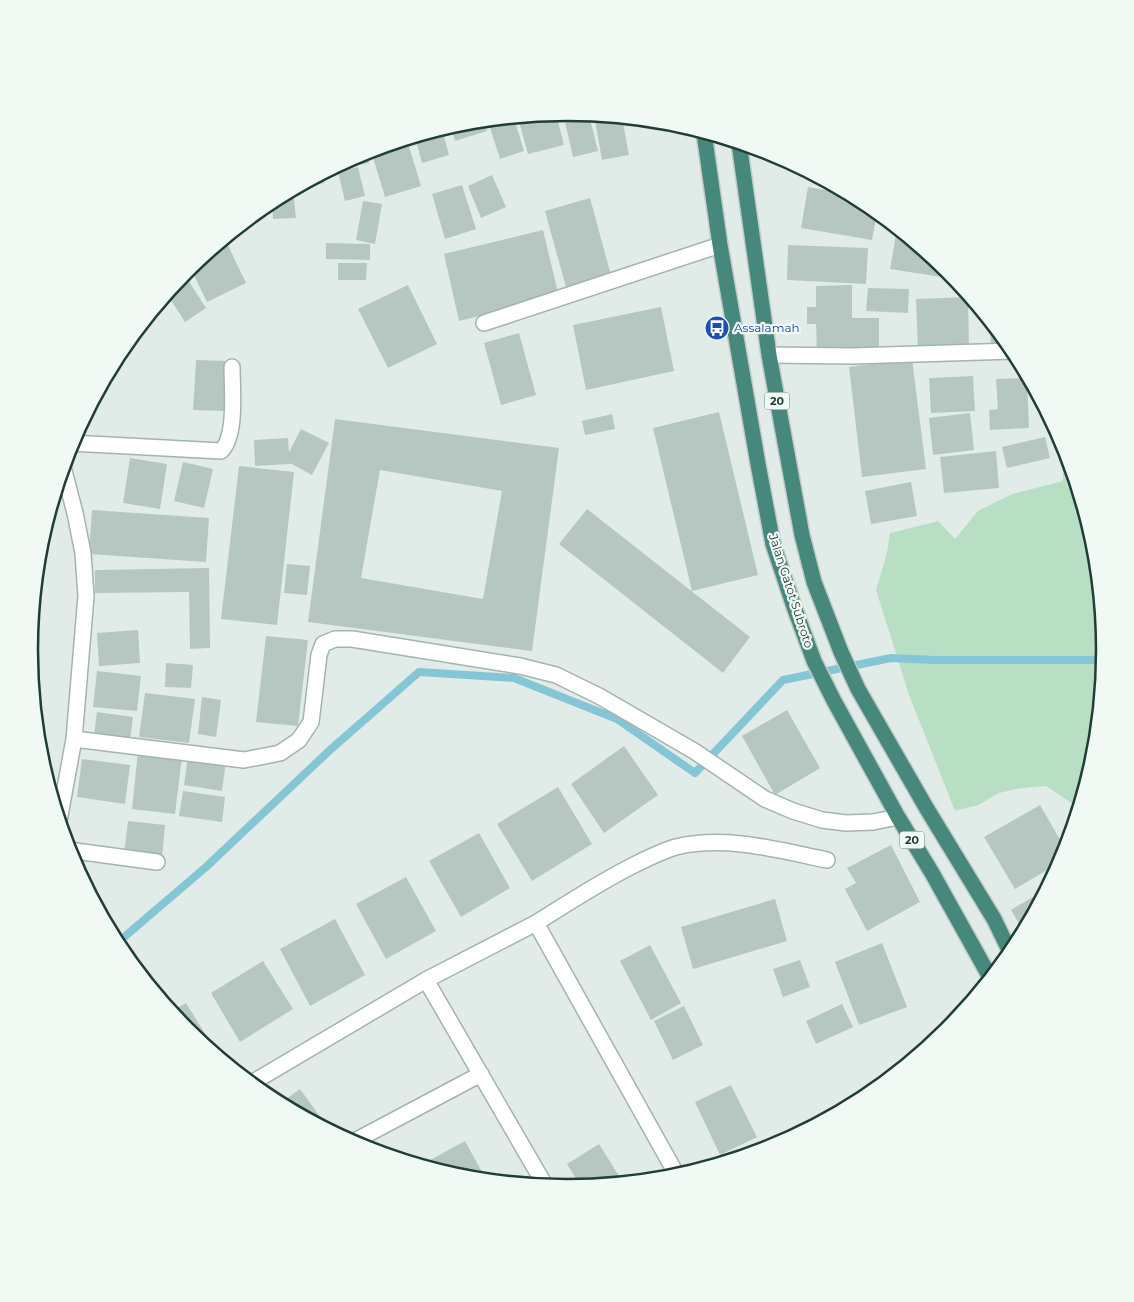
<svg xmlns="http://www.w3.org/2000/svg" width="1134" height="1302" viewBox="0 0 1134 1302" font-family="Montserrat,sans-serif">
  <rect width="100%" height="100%" fill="#e1ece8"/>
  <path fill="#b8dfc4" d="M1063,445L1095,546L1105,651L1095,756L1079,808L1046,786L1022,788L999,793L978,805L955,811L909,695L876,590L887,553L890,533L938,521L955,539L978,511L1012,494L1063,481Z"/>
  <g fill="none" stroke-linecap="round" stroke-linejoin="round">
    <path stroke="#84c6d6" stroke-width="8" d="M116,944L206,867L330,750L419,672L514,678L617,719L695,773L783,680L891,658L935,660H1104"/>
  </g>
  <path fill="#b6c7c1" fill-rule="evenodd" d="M563,113L589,115L598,151L573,157Z
    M556,114L564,145L528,154L518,118Z
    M594,115L622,118L629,155L602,160Z
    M514,118L524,151L500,159L488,121Z
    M484,121L487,131L455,141L451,127L462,123Z
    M442,129L449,155L422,163L415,137Z
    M407,140L421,186L385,197L371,151Z
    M367,152L369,163L337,169L336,167Z
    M358,167L365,196L345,201L338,172Z
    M323,174L324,183L299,187Z
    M492,175L506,207L481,218L468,186Z
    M462,185L476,229L445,239L432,194Z
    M808,187L848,194L866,204L877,213L872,240L801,228Z
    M293,190L296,218L273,219L272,201Z
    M590,198L612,279L567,291L545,211Z
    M363,201L382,204L375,244L356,240Z
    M897,229L943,267L942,277L890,269Z
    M543,230L559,297L459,321L444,254Z
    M225,239L246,283L207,302L190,267Z
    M326,243L370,244V260L326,259Z
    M788,245L868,248L866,284L787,280Z
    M338,263H367L366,280H338Z
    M187,270L190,274L177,282Z
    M188,280L206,308L185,322L167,294Z
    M408,285L437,344L388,368L358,309Z
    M852,285V318H879V352H817L816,324H807V307H816V286Z
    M868,288L909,289L908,313L866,311Z
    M968,297L969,347L918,350L916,299Z
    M661,307L674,371L586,390L573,325Z
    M989,320L1011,348L991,343Z
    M519,333L536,395L501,405L484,343Z
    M912,359L926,469L862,477L849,367Z
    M196,360L228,361L225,411L193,410Z
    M973,376L975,411L931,413L929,378Z
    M1027,378L1029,428L990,430L989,410L998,409L996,379Z
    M719,412L758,575L692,591L653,428Z
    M970,413L974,450L933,455L929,418Z
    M612,414L615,429L585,435L582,421Z
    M335,419L559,448L532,651L308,622ZM380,470L502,491L483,599L361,578Z
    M301,429L329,443L312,475L290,463V464L255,466L254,440L288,438L289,452Z
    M1045,437L1050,458L1007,468L1002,447Z
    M996,451L999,488L944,493L940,457Z
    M130,458L167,464L160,509L123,503Z
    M183,462L213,469L204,508L174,501Z
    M239,466L294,472L277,625L221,619Z
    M911,482L917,516L871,524L865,491Z
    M587,509L750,637L723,673L559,544Z
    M92,510L209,518L206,562L89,554Z
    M287,564L310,566L307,595L284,593Z
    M209,568L210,648L190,649L189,592L95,593V570Z
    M138,630L140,663L99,666L97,633Z
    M266,636L308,640L298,726L256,722Z
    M166,663L193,665L191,688L165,687Z
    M97,671L141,676L137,711L93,707Z
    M145,693L195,699L189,743L139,737Z
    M202,697L221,700L216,737L198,734Z
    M787,710L820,768L775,795L742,736Z
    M97,712L133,717L130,741L94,736Z
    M624,746L658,795L604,833L571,784Z
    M138,752L182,757L175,814L132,809Z
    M188,756L226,761L222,791L184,785Z
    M82,759L130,765L125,804L77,797Z
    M558,787L592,844L532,881L497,824Z
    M183,791L225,797L222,822L179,816Z
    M1040,805L1066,850L1062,861L1015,889L984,837Z
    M128,821L165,825L162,858L124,854Z
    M479,833L510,888L461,917L429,861Z
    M891,845L920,902L867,931L845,889L856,883L847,868Z
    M406,877L436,931L386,959L356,904Z
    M1048,888L1024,932L1011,910Z
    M775,899L787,941L693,969L681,927Z
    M335,919L365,975L310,1006L280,949Z
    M882,943L907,1007L859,1025L835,962Z
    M650,945L681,1003L651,1020L620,961Z
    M800,960L810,987L783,997L773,969Z
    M263,961L293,1009L240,1042L211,993Z
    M186,1003L217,1053L214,1055L186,1031L171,1012Z
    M842,1004L853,1027L816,1044L806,1021Z
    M684,1006L703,1045L673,1060L654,1021Z
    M731,1085L757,1137L720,1155L695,1102Z
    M300,1089L331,1132L279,1104Z
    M465,1141L487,1181L462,1179L419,1166Z
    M760,1142L764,1151L730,1161L728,1158Z
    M599,1144L624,1184L582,1188L567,1164Z"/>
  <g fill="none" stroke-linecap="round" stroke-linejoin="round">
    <defs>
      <path id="minor" d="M484,323L720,245
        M769,355L853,356L1013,351
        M71,443L221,451C237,436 232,388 232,367
        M74,739L244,760L280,753L299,740L311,722L319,655L323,644L335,639H352L520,666L556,675L599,696L694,751L765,799L793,811L822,820L846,823L873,822L898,817
        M59,821L74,739L86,596L83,553L75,513L63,467
        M68,850L157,862
        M426,980L536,923
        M250,1084L426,980L546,1187
        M351,1143L481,1074
        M678,1177L536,923C568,903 600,882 634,865C648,858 662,851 676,847C726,835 778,850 827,860"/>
      <path id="trunk" d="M704,133L720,245L758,464L773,544L794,607L814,661L834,701L898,817L932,873L991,979
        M739,143L769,355L802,535L814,582L841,652L858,689L927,809L994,919L1011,954"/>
    </defs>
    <use href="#minor" stroke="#a3b4af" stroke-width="18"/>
    <use href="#trunk" stroke="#c1c9c7" stroke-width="18"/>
    <use href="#minor" stroke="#fff" stroke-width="15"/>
    <use href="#trunk" stroke="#46897c" stroke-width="15"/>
  </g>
  <defs>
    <symbol id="bus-disc" viewBox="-11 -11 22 22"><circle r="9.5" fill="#1a4fb4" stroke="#f1f9f5"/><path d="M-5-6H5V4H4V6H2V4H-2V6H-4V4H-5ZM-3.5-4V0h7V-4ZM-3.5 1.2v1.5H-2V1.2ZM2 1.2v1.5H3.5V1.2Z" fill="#fff"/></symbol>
  </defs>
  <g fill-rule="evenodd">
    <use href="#bus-disc" x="703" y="314" width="28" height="28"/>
  </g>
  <g text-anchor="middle" stroke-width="4.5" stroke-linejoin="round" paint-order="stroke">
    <g fill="#f1f9f5" stroke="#5f7670" stroke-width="1">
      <rect x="764.5" y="392.5" width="25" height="17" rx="4"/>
      <rect x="899.5" y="831.5" width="25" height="17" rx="4"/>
    </g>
    <g font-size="11" font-weight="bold" fill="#203e37">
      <text x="777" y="405">20</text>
      <text x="912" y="844">20</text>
    </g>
    <g font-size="12" fill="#164399" stroke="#f1f9f5" text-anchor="start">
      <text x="734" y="332">Assalamah</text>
    </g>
    <g font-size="12" fill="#203e37" stroke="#f1f9f5">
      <text transform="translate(791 591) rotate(72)" y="4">Jalan Gatot Subroto</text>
    </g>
  </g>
  <path d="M0 0H1134V1302H0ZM38 650a529 529 0 1 1 1058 0a529 529 0 1 1-1058 0Z" fill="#f1f9f5" fill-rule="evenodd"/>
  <path fill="none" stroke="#203e37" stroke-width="2.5" d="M38 650a529 529 0 1 1 1058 0a529 529 0 1 1-1058 0Z"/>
</svg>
